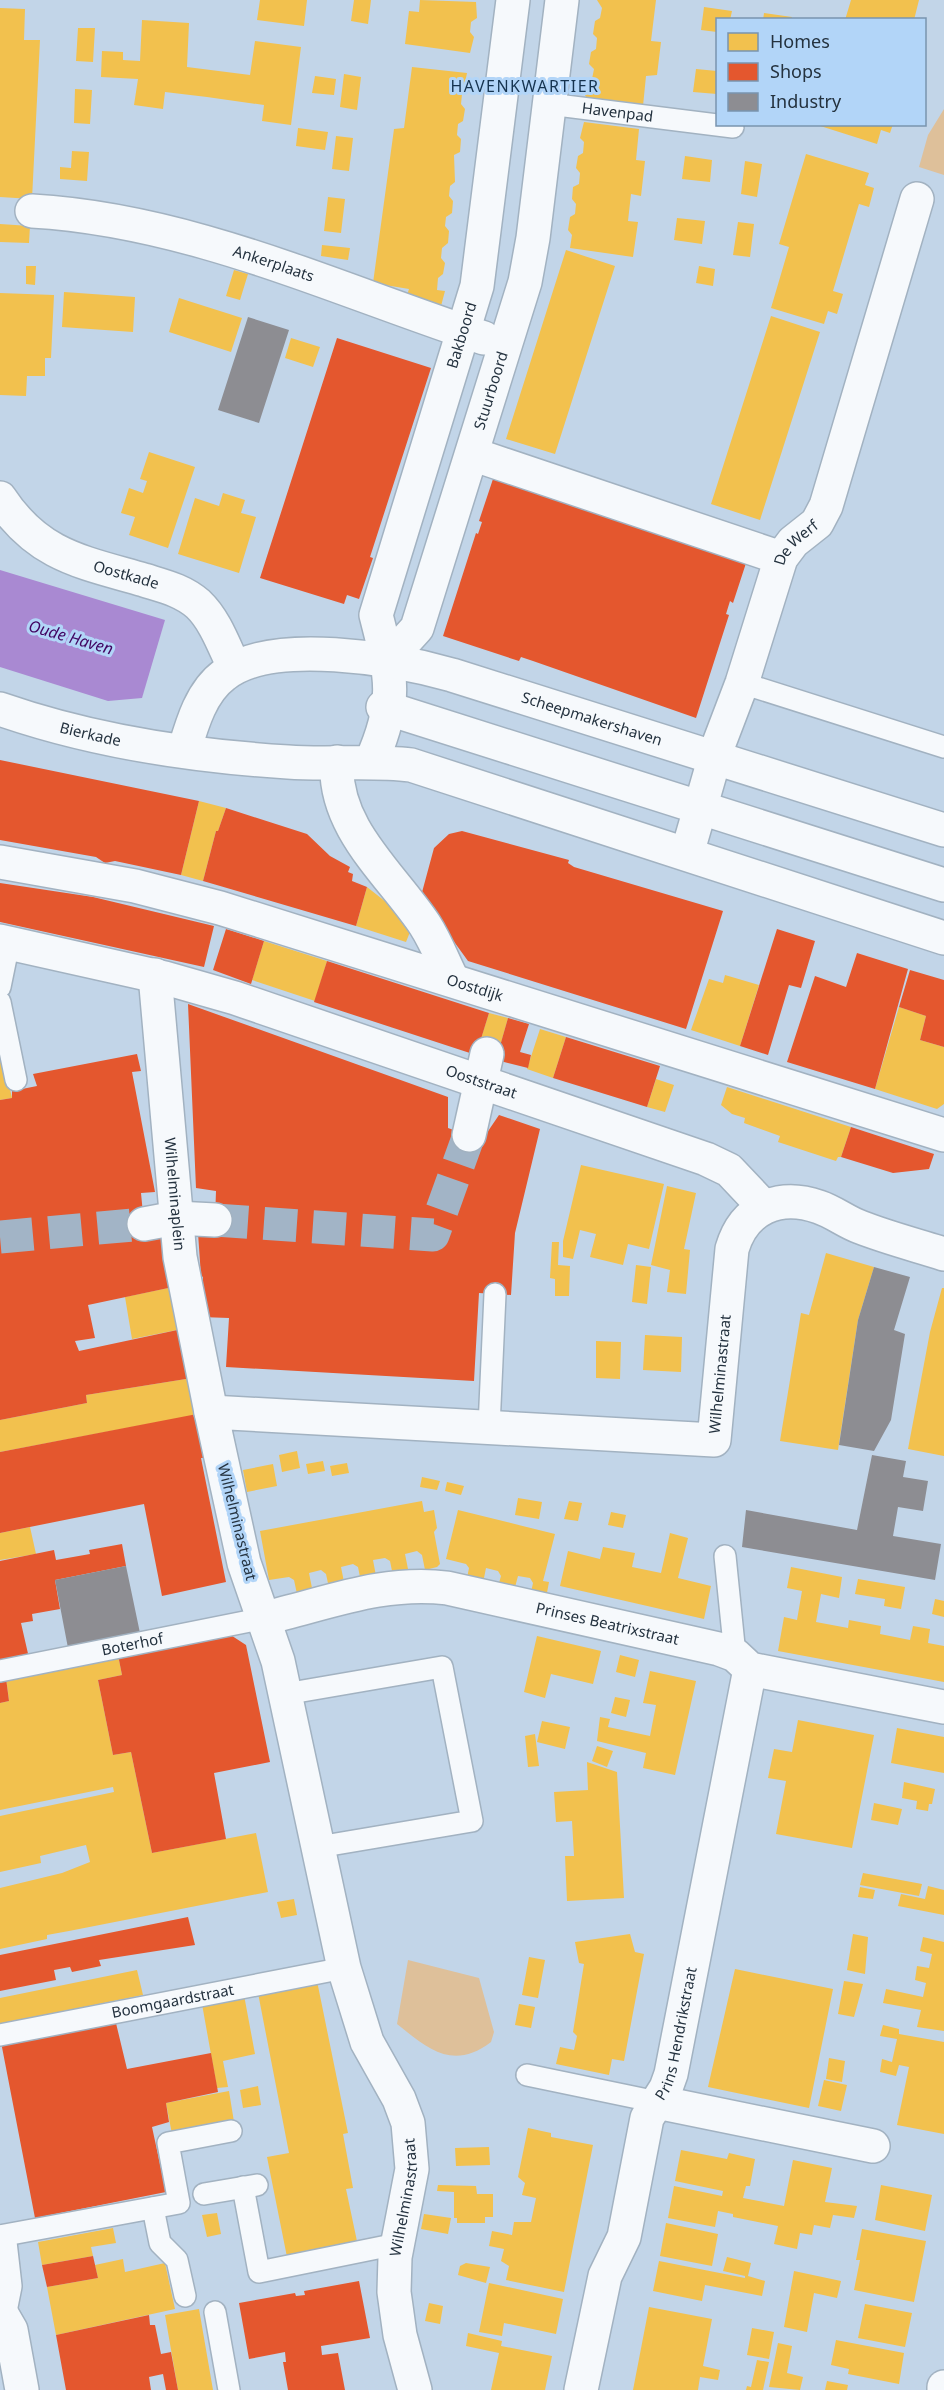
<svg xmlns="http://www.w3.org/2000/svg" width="944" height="2390" viewBox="0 0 944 2390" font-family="'Noto Sans',sans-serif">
  <rect width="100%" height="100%" fill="#c2d5e8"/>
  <path fill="#dec09a" d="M944,109V175L919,167L928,135Z
    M408,1960L479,1978L494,2032L491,2042C453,2071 428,2049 397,2024Z"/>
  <path fill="#a989d2" d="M0,570L165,620L142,698L108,701L0,667Z"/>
  <path fill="#f2c14e" d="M260,0H307L304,26L257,20Z
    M354,0H371L368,24L351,21Z
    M420,0L476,2L477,18L471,22L470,32L474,37L470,53L405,44L409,11L419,12Z
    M597,0H656L651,41L661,42L657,75L646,76L643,106L587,99L585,95L587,82L592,79L594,69L589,64L591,52L596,49L597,38L593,34L595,21L600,18L602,8Z
    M851,0H919L914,20H845Z
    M704,7L732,11L730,20H717V32L701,30Z
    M0,8L25,9L24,40H40L32,199L0,197Z
    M764,13L792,17L791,20H763Z
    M142,20L189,23L187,67L250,75L255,41L301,47L291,125L262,121L264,105L207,97L165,92L163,109L134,105L138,79L101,77L102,51L123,52V60L140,61Z
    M78,28H95L93,62L76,61Z
    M412,67L467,73L466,78H469L467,90L462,94L461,104L465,109L463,121L458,124L457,135L461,139L460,152L454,155L455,182L450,186L449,196L453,201L452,213L446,217L445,226L449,231L448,243L442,248L441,258L445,263L443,274L438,278L437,290L445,291L441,306L407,295L409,289L373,283L394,129L404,128Z
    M696,69L717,71V94L693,92Z
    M344,74L361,77L357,110L340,107Z
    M315,76L336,79L334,95L312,93Z
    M75,89L92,90L90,124L74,123Z
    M584,122L639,129L636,160L645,161L641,196L631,194L628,221L638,222L633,257L570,248L572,235L568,230L570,217L575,214L576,204L572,199L573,187L579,184L580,173L576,168L578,156L583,153L584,142L580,138Z
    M814,124H893L890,133L881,130L877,144Z
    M298,128L328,132L325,150L296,146Z
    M336,136L353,138L349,171L332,169Z
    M72,151L89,152L87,181L60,179V167L71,168Z
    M806,154L869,173L865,185L874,188L869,207L859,204L833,291L843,294L837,314L828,311L824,324L771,308L789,247L779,244Z
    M685,156L712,160L710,182L682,179Z
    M745,161L762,164L757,197L741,194Z
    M328,197L345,199L341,233L324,231Z
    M677,218L705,221L702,244L674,240Z
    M738,222L754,224L750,257L733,255Z
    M0,224L30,226L29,243L0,242Z
    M322,245L350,248L348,260L321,256Z
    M566,250L615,266L555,454L506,439Z
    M26,266H36L35,285L26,284Z
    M699,266L715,269L713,286L696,283Z
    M234,270L248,274L240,300L226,296Z
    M64,292L135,297L133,332L62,327Z
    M0,293L54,295L51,358H45V376H27L26,396L0,395Z
    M179,298L242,318L231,352L169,332Z
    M771,316L820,332L760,520L711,504Z
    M291,338L320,347L313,367L285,358Z
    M149,452L195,467L168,548L129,535L135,517L121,513L129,488L143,493L147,481L140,479Z
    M223,493L245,500L241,513L256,517L239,573L178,554L195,498L219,506Z
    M199,801L226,808L218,831H216L203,881L181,875Z
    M367,887L386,902L410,932L406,942L356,926Z
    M264,941L327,961L315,1001L252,980Z
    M725,975L759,985L740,1046L691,1030L709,979L723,983Z
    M899,1007L926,1016L920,1040L944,1047V1104L937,1109L875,1089Z
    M489,1013L508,1018L497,1057L477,1051Z
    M540,1029L566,1037L553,1078L527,1069Z
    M1,1051L12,1098L0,1100V1051Z
    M656,1079L674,1085L665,1112L647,1107Z
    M727,1087L851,1127L841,1157H838L836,1161L778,1142L780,1136L744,1123L745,1118L732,1114L721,1105Z
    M581,1165L664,1184L649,1249L628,1244L623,1265L590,1257L596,1234L580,1230L573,1259L563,1257V1241Z
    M667,1186L696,1193L684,1249L690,1250L686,1294L667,1292L670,1270L651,1265Z
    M552,1242H559L558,1265L570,1266L569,1296H555V1279L550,1278Z
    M826,1253L874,1267L858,1320L838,1450L780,1441L801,1313L809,1315Z
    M636,1265L651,1267L647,1304L632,1302Z
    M173,1287L182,1329L132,1339L125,1297Z
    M942,1288H944V1456L908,1449L930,1332Z
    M645,1335L682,1337L681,1372L643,1370Z
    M596,1341L621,1342L620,1379L596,1378Z
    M192,1378L201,1414L0,1452V1420L87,1403L86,1395Z
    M297,1451L300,1468L282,1472L279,1455Z
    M323,1461L325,1471L308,1474L306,1464Z
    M347,1463L349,1473L332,1476L330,1466Z
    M273,1464L277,1486L247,1492L243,1470Z
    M422,1477L440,1481L437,1490L420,1487Z
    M447,1482L464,1486L461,1495L445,1491Z
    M518,1498L542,1502L539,1519L515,1515Z
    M422,1501L424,1512L434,1510L437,1528L434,1532L440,1564L437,1567L425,1570L422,1555L417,1551L405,1554L408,1569L406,1573L393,1576L390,1561L385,1558L373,1560L376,1576L361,1582L358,1567L353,1564L341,1567L344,1582L329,1588L326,1574L321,1570L309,1573L312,1588L309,1591L297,1594L294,1580L289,1577L269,1580L260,1531Z
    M569,1501L582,1503L578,1521L564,1519Z
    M458,1510L555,1534L543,1581L549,1582L546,1598L530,1597L533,1583L530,1578L518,1576L514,1591L497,1590L501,1576L498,1571L486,1568L483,1583H466L469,1568L466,1564L446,1559Z
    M611,1512L626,1515L623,1528L608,1525Z
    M30,1527L36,1554L0,1560V1533Z
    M670,1533L688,1538L678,1578L711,1586L704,1619L560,1586L568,1551L600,1559L603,1547L635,1553L632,1567L661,1573Z
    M791,1567L842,1577L839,1598L821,1594L816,1622L848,1628L849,1620L881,1626L880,1634L910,1640L913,1626L930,1629L928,1643L944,1646V1682L778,1651L784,1617L797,1620L802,1591L787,1588Z
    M858,1579L905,1587L901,1609L884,1606L885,1599L855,1594Z
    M935,1599L944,1601V1617L932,1614Z
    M537,1636L601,1651L593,1684L551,1674L545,1698L524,1692Z
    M118,1655L122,1675L98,1680L113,1755L131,1752L152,1853L256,1833L268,1892L69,1931L47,1935V1939L0,1949V1888L62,1873L90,1862L86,1845L40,1856L41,1863L0,1872V1816L114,1792L113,1787L0,1810V1703L9,1701L6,1678Z
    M620,1655L639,1660L635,1677L616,1672Z
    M650,1671L696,1681L675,1775L643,1768L646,1753L597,1741L600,1717L610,1719L608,1727L650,1736L656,1705L643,1703Z
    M615,1697L630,1700L626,1717L611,1713Z
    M798,1720L874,1735L852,1848L776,1834L786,1781L768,1778L774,1749L792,1752Z
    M542,1721L570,1727L565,1749L537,1742Z
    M897,1728L944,1737V1773L891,1763Z
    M535,1734L539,1766L528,1767L525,1736Z
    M597,1746L613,1751L607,1767L592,1761Z
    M587,1762L617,1772L624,1898L567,1901L565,1856H574L572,1821L556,1822L554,1792L588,1790Z
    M904,1782L935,1789L932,1804H929L928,1811L916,1809L917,1801L902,1798Z
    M874,1803L902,1809L898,1825L871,1820Z
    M863,1873L922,1884L919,1896L860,1885Z
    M928,1886L944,1890V1915L898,1906L901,1894L925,1899Z
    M860,1887L875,1890L873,1899L858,1897Z
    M294,1899L297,1915L281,1918L277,1902Z
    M630,1934L635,1952L644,1954L624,2061L612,2059L609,2075L556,2064L560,2047L574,2050L577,2036L573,2032L584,1964L579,1963L575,1942Z
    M853,1934L868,1937L865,1974L847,1970Z
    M923,1937L944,1942V2031L917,2027L921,2010L883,2003L886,1989L923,1997L926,1983L915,1980L917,1966L929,1968L932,1954L920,1951Z
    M529,1957L545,1960L538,1998L522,1995Z
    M735,1969L833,1989L809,2108L708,2087Z
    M137,1970L143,1995L0,2024V1998Z
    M317,1981L348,2133L343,2134L353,2188L346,2189L358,2246L287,2257L267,2157L289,2153L258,1993Z
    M844,1981L863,1984L854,2017L838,2014Z
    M244,1995L255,2054L223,2061L228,2087L217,2088L202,2004Z
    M519,2004L535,2007L531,2028L515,2025Z
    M883,2025L899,2029V2034L944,2042V2134L897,2125L909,2067L899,2065L896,2076L880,2072L882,2059L892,2062L897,2039L880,2036Z
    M829,2058L845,2061L842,2082L826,2079Z
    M824,2080L847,2085L841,2111L818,2106Z
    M258,2086L261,2105L243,2108L240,2090Z
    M229,2091L234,2122L172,2134L166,2103Z
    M528,2128L551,2133V2137L593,2145L564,2292L506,2280L509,2266L501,2261L504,2249L489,2246L492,2231L512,2235L514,2222H531L536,2198L522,2195L525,2183L518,2177Z
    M489,2147L490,2165L456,2166L455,2148Z
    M681,2150L727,2159L729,2153L755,2159L750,2186H746L743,2198L784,2206L793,2160L832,2168L825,2202L857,2206L854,2218L833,2215L830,2228L814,2225L812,2235L800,2233L797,2249L774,2244L778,2226L733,2217V2214L718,2211L715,2227L668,2218L674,2186L722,2196L723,2191L675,2181Z
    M438,2185L476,2186L477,2194H493V2217H485V2223H457V2218H454V2192L437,2191Z
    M881,2185L932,2195L925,2231L875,2220Z
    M217,2213L221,2234L207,2237L202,2215Z
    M424,2214L451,2218L448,2234L421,2229Z
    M666,2223L718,2234L712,2266L660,2256Z
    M113,2228L116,2243L91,2247L93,2256L42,2265L38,2242Z
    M862,2229L926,2241L914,2302L854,2290L860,2260H856Z
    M727,2257L751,2263L748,2276L765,2281L762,2296L705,2285L702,2301L653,2291L659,2261L745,2278V2276L723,2271Z
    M123,2259L125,2272L165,2263L175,2309L56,2335L47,2287L98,2278L95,2265Z
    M466,2263L490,2267L486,2283L458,2275L460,2266Z
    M794,2271L841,2281L837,2298L814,2293L807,2332L784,2327Z
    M489,2283L563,2299L556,2334L504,2323L502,2336L479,2332Z
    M429,2303L443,2306L440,2324L425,2321Z
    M865,2304L912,2313L905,2347L858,2338Z
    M649,2307L712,2319L703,2366L720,2370L718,2380L700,2377L698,2390H633Z
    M199,2309L213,2390H178L165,2315Z
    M752,2328L774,2332L769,2359L747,2355Z
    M468,2333L502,2341L501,2346L552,2356L545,2390H491L499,2353L466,2346Z
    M836,2340L904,2353L899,2384L848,2374L849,2369L831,2365Z
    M778,2343L792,2346L787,2373L803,2377L800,2390L769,2387Z
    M757,2360L769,2362L763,2390H746L747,2386L751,2387Z
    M827,2381L848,2385L847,2390H825Z"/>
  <path fill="#e4572e" d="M337,338L431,368L370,557L373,558L359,599L347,595L344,604L260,578Z
    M494,476L748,557L733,603L730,601L726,614L729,615L696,718L533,661L521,657L519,661L443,636L476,533L478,534L482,522L479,521Z
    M0,760L199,801L181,875L115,861L105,863L96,857L0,840Z
    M226,808L307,834L330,856L350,867L348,872L353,874L352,881L367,887L356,926L203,881L216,831H218Z
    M462,831L569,860L568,863L574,867L723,911L686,1029L468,961L421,896L434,848L449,834Z
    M0,883L93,897L214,926L204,967L0,922Z
    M226,929L264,941L251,984L213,970Z
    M777,929L815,941L801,988L789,985L768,1055L740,1046Z
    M857,953L908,969L875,1089L787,1062L815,976L846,987Z
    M327,961L489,1013L476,1055L314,1002Z
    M910,970L944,980V1047L920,1040L926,1016L899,1007Z
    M188,1004L448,1097V1128L482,1140L499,1115L540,1129L515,1233L511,1295L479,1293L474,1381L226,1367L229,1318L201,1317L203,1277L201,1276L198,1233L215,1220L216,1191L196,1188Z
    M508,1018L529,1024L520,1052L531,1055L528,1068L496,1060Z
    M566,1037L660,1066L647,1107L553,1078Z
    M137,1054L141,1071L132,1072L155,1192L141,1193L144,1224L163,1232L173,1287L88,1305L95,1338L75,1341L79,1351L182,1329L192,1378L86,1395L87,1403L0,1420V1100L12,1098V1091L37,1086L33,1074Z
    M851,1127L934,1154L929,1169L893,1173L841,1157Z
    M197,1414L206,1458H201L226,1582L162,1596L144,1504L0,1533V1452Z
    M122,1544L126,1566L55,1580L60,1609L32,1614L33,1621L21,1623L29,1658L0,1665V1561L54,1550L56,1560L90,1554L89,1550Z
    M226,1632L246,1645L270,1762L214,1773L226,1839L152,1853L131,1752L113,1755L98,1680L122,1675L118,1655Z
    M6,1678L9,1701L0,1703V1680Z
    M188,1917L195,1945L99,1960L101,1966L72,1972L70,1967L54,1970L56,1980L0,1991V1955Z
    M115,2019L127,2069L211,2053L218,2092L166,2103L169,2122L152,2127L166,2192L35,2218L1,2042Z
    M93,2256L98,2278L47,2287L42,2265Z
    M359,2281L370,2338L321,2346L322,2355L338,2353L345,2390H288L283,2362H286L285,2352L249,2359L239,2303L295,2293L296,2296L305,2295L304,2291Z
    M149,2315L150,2325H155L161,2354L171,2352L178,2390H166L163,2374L149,2377L151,2390H66L56,2335Z"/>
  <path fill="#8d8d92" d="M248,317L289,330L259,423L218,410Z
    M874,1267L910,1277L894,1330L905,1334L891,1420L874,1451L839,1445L858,1320Z
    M872,1455L906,1461L903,1477L928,1481L923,1511L898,1507L893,1536L941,1544L935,1580L742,1547L746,1510L857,1530Z
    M126,1566L140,1633L68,1648L55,1580Z"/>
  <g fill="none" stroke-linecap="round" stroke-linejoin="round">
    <path stroke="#a2b4c6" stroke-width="33" stroke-dasharray="33 16" stroke-linecap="butt" d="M215,1220L433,1235L469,1135
      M0,1237L144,1224"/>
    <defs>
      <g id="lane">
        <path id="s1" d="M549,104L733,127"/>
        <path d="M742,683L944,747"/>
        <path d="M0,987L9,943"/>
        <path d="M0,1002L16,1080"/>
        <path d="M489,1427L495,1294"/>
        <path d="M725,1556L735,1655"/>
        <path id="s2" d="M0,1671L265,1618"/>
        <path d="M285,1694L442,1667L472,1821L318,1847"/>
        <path id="s3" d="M0,2035L344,1968"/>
        <path d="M527,2075L657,2102"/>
        <path d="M243,2187L259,2272L397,2244"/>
        <path d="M204,2194L257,2185"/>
        <path d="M153,2208L160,2243L177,2260L185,2296"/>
        <path d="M0,2236L179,2203L168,2143L231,2131"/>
        <path d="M215,2312L229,2390"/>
      </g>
      <g id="street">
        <path id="s4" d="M32,211C190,220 335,289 484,338"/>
        <path d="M472,454L781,558"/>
        <path id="s5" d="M0,498C38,556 82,562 144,580C163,586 182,590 198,604C215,620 224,646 234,667"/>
        <path id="s6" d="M388,660L417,628L525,282L533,238L562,0"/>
        <path d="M383,707L944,885"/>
        <path d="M337,762C333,828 391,874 425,925C436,942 443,961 452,979"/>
        <path id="s7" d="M371,762C398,702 392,677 376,615L477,286L513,0"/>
        <path id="s8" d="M687,854L718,746L742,683L781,558L793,542L817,523L826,506L917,199"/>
        <path id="s9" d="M0,862L135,886L220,908L944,1135"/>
        <path id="s10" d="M0,941L165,978L235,998L706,1159L729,1170L764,1207"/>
        <path id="s11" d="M155,975L180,1257L211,1412"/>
        <path d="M469,1135L487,1054"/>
        <path d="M144,1224L176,1218L215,1220"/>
        <path id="s12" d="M265,1618C326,1604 383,1580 447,1588L719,1649L735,1655L750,1669L944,1707"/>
        <path d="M657,2102L873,2146"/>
        <path d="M0,2242L5,2286L0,2311"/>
        <path id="s13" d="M415,2390L400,2335L394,2292L395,2257L412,2169L408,2123L399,2099L367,2042L344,1968L278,1661L244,1563L211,1412L714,1440L732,1249C744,1208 779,1193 819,1207C834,1212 846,1222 860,1227C888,1238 916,1245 944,1254"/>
        <path id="s14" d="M581,2390L605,2276L624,2237L647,2118L666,2088L671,2074L750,1669"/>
        <path d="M944,2390V2387"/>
      </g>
      <g id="secondary">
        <path id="s15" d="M0,709C92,741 191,756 288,762C329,765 370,760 411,765L944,938"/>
        <path id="s16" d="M184,751C192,724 201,692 224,675C272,637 396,659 452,675L944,830"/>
        <path d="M0,2311L11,2330L22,2390"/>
      </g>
    </defs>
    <use href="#lane" stroke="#a2b2c1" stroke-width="24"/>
    <use href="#street" stroke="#a2b2c1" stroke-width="36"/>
    <use href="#secondary" stroke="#a2b2c1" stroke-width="36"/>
    <use href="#lane" stroke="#f6f9fc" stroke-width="21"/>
    <use href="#street" stroke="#f6f9fc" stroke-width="33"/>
    <use href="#secondary" stroke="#f6f9fc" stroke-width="33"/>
  </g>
  <g text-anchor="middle" stroke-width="6" stroke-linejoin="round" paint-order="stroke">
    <g font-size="15" fill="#24323f" stroke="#b2d5f8">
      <text dy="5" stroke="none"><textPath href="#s1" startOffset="69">Havenpad</textPath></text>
      <text dy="5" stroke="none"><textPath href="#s4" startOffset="248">Ankerplaats</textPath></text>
      <text dy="5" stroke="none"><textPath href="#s7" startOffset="444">Bakboord</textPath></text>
      <text dy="5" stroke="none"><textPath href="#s6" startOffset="292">Stuurboord</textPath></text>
      <text dy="5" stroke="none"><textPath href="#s8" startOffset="332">De Werf</textPath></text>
      <text dy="5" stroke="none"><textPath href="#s5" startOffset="152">Oostkade</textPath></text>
      <text dy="5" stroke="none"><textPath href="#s16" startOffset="468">Scheepmakershaven</textPath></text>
      <text dy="5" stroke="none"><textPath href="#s15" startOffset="94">Bierkade</textPath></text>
      <text dy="5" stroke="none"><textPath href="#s9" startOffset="492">Oostdijk</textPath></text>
      <text dy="5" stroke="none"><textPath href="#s10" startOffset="502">Ooststraat</textPath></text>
      <text dy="5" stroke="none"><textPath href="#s11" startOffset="220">Wilhelminaplein</textPath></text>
      <text dy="5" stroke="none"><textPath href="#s13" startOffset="1582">Wilhelminastraat</textPath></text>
      <text transform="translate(237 1522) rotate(76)" y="5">Wilhelminastraat</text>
      <text dy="5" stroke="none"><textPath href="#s12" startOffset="350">Prinses Beatrixstraat</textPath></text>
      <text dy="5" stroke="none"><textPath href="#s2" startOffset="135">Boterhof</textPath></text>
      <text dy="5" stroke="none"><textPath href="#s3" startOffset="176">Boomgaardstraat</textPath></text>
      <text dy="5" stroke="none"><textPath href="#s14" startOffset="372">Prins Hendrikstraat</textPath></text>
      <text dy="5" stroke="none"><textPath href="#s13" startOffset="196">Wilhelminastraat</textPath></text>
    </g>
    <g font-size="16" letter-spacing="1.5" fill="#15334f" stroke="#b2d5f8">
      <text x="525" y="92">HAVENKWARTIER</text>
    </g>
    <g font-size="16" font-style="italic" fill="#410461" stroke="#b2d5f8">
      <text transform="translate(71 637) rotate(16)" y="6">Oude Haven</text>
    </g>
  </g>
  <rect x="716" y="18" width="210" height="108" fill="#b2d5f8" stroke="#7994ae" stroke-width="1.5"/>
  <rect x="728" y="33" width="30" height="18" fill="#f2c14e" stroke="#7994ae" stroke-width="1.5"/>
  <text x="770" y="48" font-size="18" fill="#24323f">Homes</text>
  <rect x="728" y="63" width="30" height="18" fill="#e4572e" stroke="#7994ae" stroke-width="1.5"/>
  <text x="770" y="78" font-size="18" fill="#24323f">Shops</text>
  <rect x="728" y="93" width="30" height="18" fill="#8d8d92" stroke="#7994ae" stroke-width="1.5"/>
  <text x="770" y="108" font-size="18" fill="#24323f">Industry</text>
</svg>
